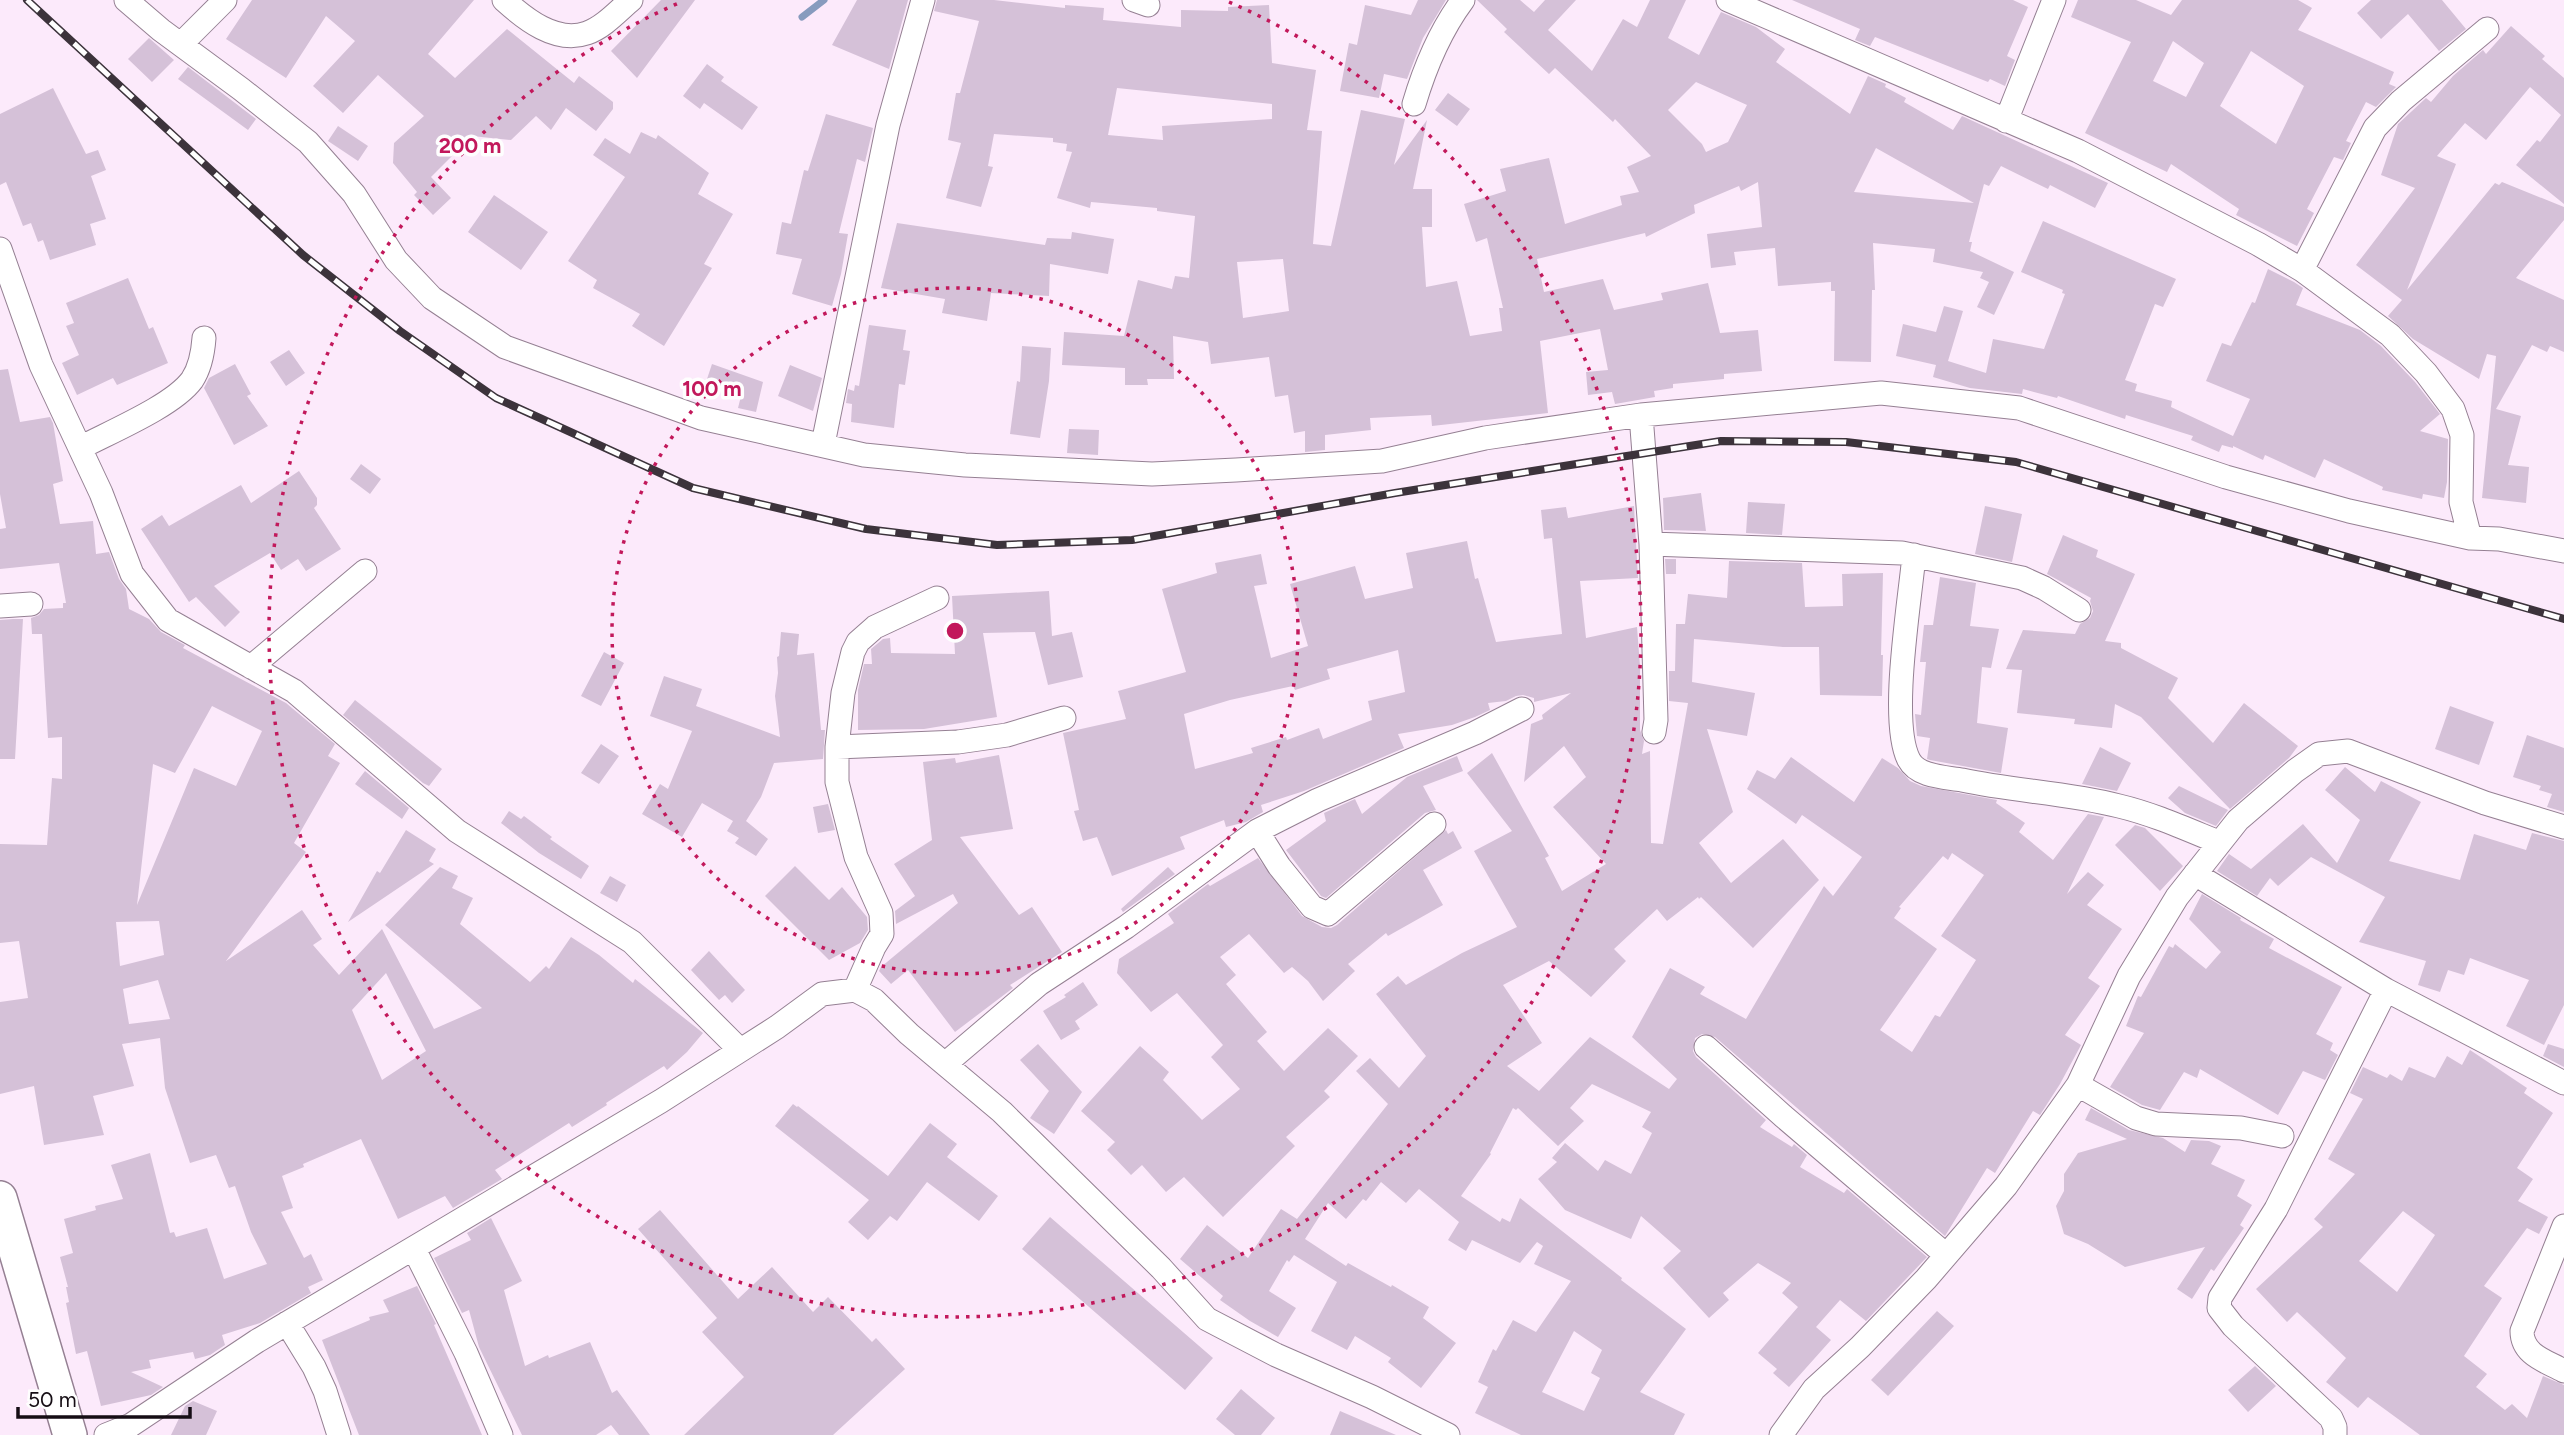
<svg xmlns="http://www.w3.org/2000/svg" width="2564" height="1435" viewBox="0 0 2564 1435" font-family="Figtree,sans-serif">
  <rect width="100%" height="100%" fill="#fceafb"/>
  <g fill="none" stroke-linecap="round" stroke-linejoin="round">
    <path stroke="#879bbe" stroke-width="7" d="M802,17L824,0"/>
  </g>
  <path fill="#d5c1d8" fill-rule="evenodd" d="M252,0H474L428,54L455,78L507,29L574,83L579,76L613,102V109L596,131L566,108L551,130L536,116L511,140L472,136L431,177L451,198L433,215L414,195L417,192L393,163L394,143L424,116L378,75L343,113L313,86L355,41L326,16L286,78L226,39Z
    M661,0H695L637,78L611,51Z
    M857,0H908L889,69L832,45Z
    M937,0H994L1065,8V5L1104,8L1103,20L1181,27V10L1228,11V7L1269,5L1272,63L1316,70L1307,130L1322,131L1313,244L1331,246L1361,110L1405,119L1394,165L1427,120L1413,189H1432V227H1422L1426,287L1457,281L1470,336L1502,331L1499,308H1503L1487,238L1476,242L1464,204L1506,191L1500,169L1549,158L1565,224L1622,205L1620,196L1639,192L1627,167L1651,156L1615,119L1613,122L1555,68L1549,74L1504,32L1507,29L1477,0H1520L1534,12L1545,0H1576L1548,30L1592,71L1623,19L1637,27L1650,0H1686L1668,38L1699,55L1721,12L1756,27L1785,49L1776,62L1850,114L1868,76L1886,84L1885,87L1906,98L1904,102L1953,130L1962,116L2108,183L2095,208L2050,185L2048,189L2001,166L1989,186L1984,184L1969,242H1972L1970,251L2014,272L1994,315L1977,307L1989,282L1980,278L1983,272L1933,262L1935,249L1873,243L1875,290H1872L1871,362L1834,361L1835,291H1831V282L1778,286L1775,248L1734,252L1736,265L1711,268L1707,234L1762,227L1758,182L1741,191L1739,186L1694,205L1695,213L1646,237L1645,233L1537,259L1544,292L1603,279L1614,310L1663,300L1661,293L1708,283L1720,333L1758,330L1762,371L1724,374V379L1673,384V388L1654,391L1655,397L1615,404L1612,392L1588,395L1586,372L1608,370L1600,329L1540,341L1548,413L1432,426L1431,415L1370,418L1371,430L1325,435V450L1305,452V431L1294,433L1288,395L1275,397L1269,357L1211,364L1208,342L1173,336L1174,379H1147L1148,385H1125V368L1062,365L1064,332L1124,336L1138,280L1172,289L1175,276L1189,278L1195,216L1157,211V208L1091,202L1090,208L1057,198L1072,152L1066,151L1067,144L1053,142V138L994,134L988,166L993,167L981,207L946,198L961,143L948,140L956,93H960L979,21L934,11ZM1696,82L1747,105L1728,142L1706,152L1702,144L1668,110ZM1117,88L1272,104V119L1162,126L1163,140L1108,135ZM1876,148L1974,203L1854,192ZM1283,259L1289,311L1243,318L1237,262Z
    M1418,0H1446L1423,38L1407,79L1384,74L1379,98L1340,91L1349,43L1357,45L1365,5L1411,15Z
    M1792,0H2013L2028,7L2007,56L2015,60L2005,86L1990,79L1988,82L1875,37L1870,46L1855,40L1860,29Z
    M2078,0H2136L2171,15L2182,0H2298L2312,8L2298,30L2394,72L2389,84L2396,87L2376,107L2366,102L2346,141L2351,143L2343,160L2334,157L2307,209L2314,213L2297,246L2236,215L2239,209L2171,164L2167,172L2085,133L2131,42L2071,17ZM2173,41L2204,63L2186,97L2153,81ZM2251,51L2304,86L2276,144L2220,106Z
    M2371,0H2442L2466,29L2439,51L2408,14L2381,39L2357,13Z
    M2511,26L2545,56L2542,59L2564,78V204L2516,165L2537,140L2540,142L2561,115L2530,87L2486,140L2465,123L2437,156L2456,164L2407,290L2495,183L2499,185L2502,182L2564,207V220L2516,278L2564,300V352L2550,346L2547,352L2532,345L2496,409L2521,416L2508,465L2529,467L2526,503L2482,498L2496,356L2487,354L2479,379L2413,339L2388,316L2402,300L2356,265L2415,188L2381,175L2398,124L2426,98L2431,102L2453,76L2483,50L2486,54Z
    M149,38L174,60L152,82L128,59Z
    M707,64L724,77L721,81L758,107L742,130L704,103L700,109L683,96Z
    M188,67L256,119L248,130L178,79Z
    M53,88L86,154L98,150L106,170L91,176L106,219L90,224L96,245L50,260L43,240L38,242L31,223L23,226L6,182L0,185V114Z
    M1448,93L1470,109L1457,126L1435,110Z
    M826,114L873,128L865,162L857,159L839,233L848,234L841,274L832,306L792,294L802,259L776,254L782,222L791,224L804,170L808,171Z
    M338,126L368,146L358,161L328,141Z
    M641,132L656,139L658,135L709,173L698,194L733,214L704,264L712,268L664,346L632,326L640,314L593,288L597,280L568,261L625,177L593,155L605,138L630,154Z
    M494,195L548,232L521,270L468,232Z
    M2043,221L2176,279L2163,307L2155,304L2125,380L2137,384L2135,391L2172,401L2171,407L2233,436L2250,399L2206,381L2222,343L2231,346L2252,302L2255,303L2268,269L2294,282L2303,288L2296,305L2360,330L2381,346L2415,382L2440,414L2420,431L2448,439L2447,482L2444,498L2423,494L2422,499L2382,490L2383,487L2324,459L2315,478L2265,455L2263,460L2233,446V448L2222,445L2219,452L2191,440L2193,436L2126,415L2125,419L2058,396L2057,398L2023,389L2022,394L1970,388L1933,377L1936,365L1896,356L1903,324L1936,332L1944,306L1963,311L1948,361L1986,373L1993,339L2044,349L2065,294L2062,293L2063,290L2021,272Z
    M897,223L1045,245L1047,238L1071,239L1072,232L1114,239L1108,274L1050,264L1049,296L991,293L987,321L942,313L945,299L881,288Z
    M128,278L149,329L153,327L168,363L117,385L113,378L77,395L62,363L79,355L66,326L74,323L66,303Z
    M869,325L906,330L903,350L910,351L905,385L899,384L894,428L851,422L852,404L846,403L848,389L854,391L855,385L859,386Z
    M1022,346L1051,348L1049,381L1040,438L1010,434L1017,381L1020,382Z
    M289,350L305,373L286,386L270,362Z
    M235,364L251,394L247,396L268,426L234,445L204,388L209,378Z
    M712,364L763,382L756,412L738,408L741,396L706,382Z
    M790,365L822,378L813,411L778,396Z
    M8,369L20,422L50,417L53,423L63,481L53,484L60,524L93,521L96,554L109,552L119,579L126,589L129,609L149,619L161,632L185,645L183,648L286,703L335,744L328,756L340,763L294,843L306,852L226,961L302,910L322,939L313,945L339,975L382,929L434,1029L482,1008L385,925L440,867L458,876L452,888L473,898L460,924L530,982L546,966L549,969L571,937L599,955L633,983L635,979L703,1033L687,1052L667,1070L664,1066L606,1103L607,1105L572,1127L569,1123L495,1170L502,1179L453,1208L445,1196L398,1219L361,1139L303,1164L304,1167L282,1176L293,1208L281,1212L304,1258L311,1254L323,1280L308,1287L311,1293L260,1323L222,1335L225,1345L210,1355L195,1359L193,1352L149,1360L151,1368L131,1372L163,1387L151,1395L101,1406L87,1351L76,1354L66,1303L69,1302L66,1287H68L60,1257L73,1253L64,1219L96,1210L95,1206L123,1199L111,1165L150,1153L170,1233L174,1232L176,1237L207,1228L224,1279L267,1264L251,1232L235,1186L229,1188L216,1155L190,1163L165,1088L160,1038L122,1044L134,1086L93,1096L104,1135L44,1145L34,1086L0,1094V1002L28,998L19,941L0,943V844L47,845L52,778L62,779V737L48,738L42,634H32L31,618L39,615L44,609L63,608V603H66L59,563L0,569V529L6,528L0,494V370ZM212,706L262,731L236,786L194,768L137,905L153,764L175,773ZM159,921L164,955L120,966L116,922ZM386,973L426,1051L382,1080L352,1010ZM158,980L170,1019L129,1024L123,989Z
    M1069,429L1099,430L1098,455L1067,453Z
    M361,464L381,479L370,494L350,479Z
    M299,471L317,498V505L314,508L341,549L306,571L298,559L281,570L270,553L214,586L240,612L225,627L196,597L189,602L141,529L162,515L169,526L241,485L251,503Z
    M1701,493L1706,531L1664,530L1663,498Z
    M1748,502L1785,504L1782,535L1746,533Z
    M1634,506L1638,578L1580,581L1586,638L1637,627L1640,666V730L1644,741L1642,754L1650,751L1651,843L1663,844L1688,703L1669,701V671H1675L1676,624H1685L1688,594L1727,598L1729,561L1802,563L1805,607L1843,606L1842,574L1883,573L1881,655H1883L1882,696L1820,695L1819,647H1783L1694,639L1692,682L1755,693L1747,736L1707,729L1733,812L1699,843L1731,883L1783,839L1819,880L1753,948L1701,897L1699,899L1698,897L1667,921L1657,909L1614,949L1626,961L1591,997L1549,961L1503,985L1542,1043L1507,1066L1539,1091L1590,1037L1669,1089L1677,1079L1632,1037L1670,968L1705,987L1700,994L1746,1019L1824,886L1833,896L1862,857L1802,815L1796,824L1747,789L1757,770L1775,779L1791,757L1854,802L1882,758L1898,768L1910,781L1921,786L1997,800L1996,803L2025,823L2019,832L2053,860L2088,814L2104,817L2067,894L2088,872L2104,885L2087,905L2122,929L2088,978L2100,986L2065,1035L2081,1045L2060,1084L2040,1115L2033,1111L1995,1173L1987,1168L1945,1236L1715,1037L1702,1034L1695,1038L1693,1051L1696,1057L1766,1120L1760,1127L1792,1147L1794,1144L1807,1155L1800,1167L1844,1193L1847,1189L1927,1257L1866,1321L1840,1300L1816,1327L1831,1340L1789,1387L1773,1373L1777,1369L1758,1353L1798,1307L1782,1293L1791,1283L1758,1263L1723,1293L1729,1300L1709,1318L1663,1268L1681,1251L1641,1216L1631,1239L1565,1210L1538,1179L1557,1162L1552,1158L1565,1143L1598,1171L1605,1160L1631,1174L1652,1133L1642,1127L1651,1112L1592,1084L1570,1108L1584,1121L1558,1146L1518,1108L1516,1110L1513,1108L1490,1153L1491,1154L1461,1196L1500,1222L1502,1218L1510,1222L1520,1198L1622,1278L1621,1280L1686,1329L1640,1392L1685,1414L1674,1435H1521L1475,1413L1488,1387L1478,1382L1493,1349L1496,1351L1513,1320L1536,1332L1571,1281L1534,1264L1543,1246L1537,1242L1520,1263L1472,1240L1466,1251L1448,1240L1459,1222L1419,1189L1406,1203L1381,1182L1366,1201L1363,1199L1346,1219L1328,1203L1305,1239L1346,1266L1348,1263L1391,1287L1392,1285L1429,1307L1423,1318L1456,1343L1421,1388L1388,1362L1391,1358L1355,1336L1347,1350L1311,1331L1337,1282L1294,1255L1289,1262L1287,1260L1269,1291L1296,1308L1278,1337L1250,1321L1220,1300L1223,1296L1180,1259L1207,1225L1248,1258L1281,1209L1297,1219L1388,1104L1356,1071L1370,1058L1399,1088L1426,1056L1376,994L1398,976L1406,985L1462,953L1517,927L1474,851L1512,831L1467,773L1492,753L1549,856L1545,858L1562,891L1606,864L1553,807L1586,777L1564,746L1524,782L1531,724L1543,719L1542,715L1571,693L1534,702V698L1523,695L1516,696L1506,701L1488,703L1490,710L1475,717L1452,725L1398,734L1404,748L1304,791L1261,805L1263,812L1246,822L1226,827L1224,820L1180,837L1185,849L1112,876L1097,837L1083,841L1074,811L1079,810L1063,733L1126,719L1118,691L1186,672L1162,589L1217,573L1215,563L1261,554L1267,584L1254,586L1271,658L1308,646L1290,584L1355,566L1365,599L1413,588L1406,553L1467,541L1475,579L1478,578L1496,642L1562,634L1552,538L1544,539L1541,510L1566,507L1568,518ZM1398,650L1405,692L1368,701L1372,720L1323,739L1319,728L1287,740L1286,737L1251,748L1253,753L1195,769L1184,714L1230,700L1293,686L1295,690L1330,679L1327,669ZM1952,853L1984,875L1941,936L1976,960L1940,1017L1935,1015L1912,1052L1880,1030L1937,949L1894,918L1901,908L1899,907L1943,856L1948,860ZM1574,1331L1602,1350L1591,1373L1600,1378L1584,1411L1542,1392Z
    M1985,506L2022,514L2012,562L1975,554Z
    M2063,535L2098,550L2096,557L2135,574L2105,641L2121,643V648L2178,678L2168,698L2213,743L2244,703L2298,746L2289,758L2230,809L2141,717L2115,704L2112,728L2074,724L2075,719L2017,713L2022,670L2006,669L2023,630L2075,634L2080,624L2090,618L2093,611L2090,601L2091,598L2047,574Z
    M1665,559H1676V574H1666Z
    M1940,577L1976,583L1970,626L1999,629L1991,668L1982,667L1977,723L2008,728L2001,773L1930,760L1927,759L1930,738L1917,736L1915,714L1921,715L1926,662H1920L1924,625H1933Z
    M1049,591L1052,636L1072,632L1083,677L1048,685L1035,632L983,633L997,717L924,729L858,730V690L864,664H872L871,649L883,639L890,638L891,653L955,654L952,596Z
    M13,619H23L15,759H0V620Z
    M781,632L799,634L797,655L814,653L821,730H825L823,759L774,763L761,797L746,821L768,839L756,856L735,843L739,838L727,831L733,821L702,803L682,837L642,814L660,784L668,789L692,731L650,716L664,676L702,689L696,706L780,737L775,696L778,673L777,657L779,656Z
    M604,652L624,663L601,706L581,696Z
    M355,700L442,769L429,786L423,783L343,715Z
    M2450,706L2494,722L2479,765L2435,749Z
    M2527,735L2564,748V812L2547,807L2552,794L2539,790L2541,786L2513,777Z
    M601,744L619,756L599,784L581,773Z
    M2100,747L2131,763L2117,791L2082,784Z
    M999,755L1013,829L960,837L1019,915L1032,907L1062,952L1010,985L1013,988L955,1032L908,970L891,984L879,971L881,967L958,903L953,894L896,924L895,911L915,896L894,864L932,840L923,762L955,758L956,763Z
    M1457,756L1463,771L1423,786L1436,810L1425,813L1326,898L1321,896L1286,850L1326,821L1324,813L1355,799L1362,814L1407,777Z
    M2345,767L2375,792L2381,781L2421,802L2389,861L2460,880L2474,834L2526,850L2532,833L2564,841V1005L2544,1045L2506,1026L2529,980L2470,958L2464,975L2448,970L2440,992L2418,985L2426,961L2359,942L2385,897L2311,857L2278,886L2270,878L2257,896L2217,871L2229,854L2251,869L2303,824L2337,863L2360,820L2325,790Z
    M365,771L409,808L402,819L355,784Z
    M2179,786L2228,810L2216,826L2185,813L2168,798Z
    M828,804L835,830L818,833L813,807Z
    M509,811L521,819L524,816L552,837L550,839L589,866L581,879L539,853L501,823Z
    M2135,825L2145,828L2183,866L2160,891L2115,845Z
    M406,830L436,849L429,861L434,864L348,922L377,871L380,873Z
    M1446,830L1448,834L1453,831L1462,848L1423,870L1443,905L1388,936L1386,933L1348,964L1355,971L1323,1001L1308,981L1292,967L1284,973L1249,934L1220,957L1236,975L1226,984L1267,1032L1257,1041L1284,1071L1328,1028L1358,1056L1324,1091L1330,1097L1286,1137L1295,1146L1223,1217L1184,1177L1166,1192L1142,1165L1131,1175L1107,1150L1115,1142L1081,1111L1140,1046L1169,1072L1163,1080L1202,1120L1240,1089L1211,1057L1223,1045L1177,993L1151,1012L1117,973L1119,959L1174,923L1168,914L1208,884L1210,886L1258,858L1302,916L1322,927L1331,928L1337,925Z
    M795,866L829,900L842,887L867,917L868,930L860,943L829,960L765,896Z
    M1168,867L1175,874L1123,912L1121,909Z
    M610,876L626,885L617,902L600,893Z
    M2202,894L2241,918L2240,920L2274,939L2269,948L2342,987L2316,1034L2333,1043L2330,1050L2338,1055L2325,1080L2303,1071L2278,1115L2200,1069L2197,1078L2184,1072L2160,1110L2142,1105L2110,1087L2144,1033L2126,1026L2138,996L2141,997L2169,946L2173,948L2175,944L2206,969L2221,952L2189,919Z
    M709,951L745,990L732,1003L725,995L719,1000L691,970Z
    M1083,982L1098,1005L1075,1021L1080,1029L1061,1040L1043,1011L1066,997L1064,995Z
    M1038,1044L1082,1092L1054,1134L1030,1118L1049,1091L1020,1060Z
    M2548,1044L2564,1049V1067L2543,1056Z
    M2470,1050L2527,1088L2524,1093L2553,1113L2517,1168L2533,1179L2518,1201L2548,1217L2539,1234L2527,1228L2484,1286L2502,1298L2464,1356L2487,1374L2476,1387L2505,1410L2512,1404L2527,1418L2543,1376L2564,1385V1435H2420L2368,1397L2358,1408L2326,1382L2346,1358L2297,1312L2287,1322L2256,1289L2323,1227L2314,1219L2355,1174L2328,1159L2363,1099L2350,1093L2363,1067L2387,1078L2390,1074L2402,1081L2409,1067L2435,1078L2447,1056L2462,1065ZM2403,1211L2435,1235L2397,1292L2359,1261Z
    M793,1104L797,1107L798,1106L888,1176L930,1123L957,1144L947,1157L998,1196L979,1221L927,1182L897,1221L890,1216L868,1240L848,1222L869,1200L775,1126Z
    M2091,1108L2129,1130L2163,1138L2185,1152L2191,1140L2209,1141L2221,1146L2211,1164L2245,1180L2237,1196L2252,1205L2240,1225L2244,1228L2214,1271L2211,1269L2192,1299L2177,1289L2205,1247L2125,1267L2088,1244L2064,1234L2056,1206L2064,1191V1174L2078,1153L2127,1139L2085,1120Z
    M660,1210L738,1299L772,1267L813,1312L828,1297L872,1342L876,1338L905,1369L833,1435H684L744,1377L702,1332L717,1318L638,1229Z
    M1050,1217L1213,1358L1185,1390L1022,1249Z
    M491,1218L522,1281L504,1290L525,1366L548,1355L549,1358L590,1342L612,1393L617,1390L650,1435H619L611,1425L596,1435H522L479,1347L469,1310L462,1313L434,1258L471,1240L467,1233Z
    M417,1286L436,1324L434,1325L482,1435H359L322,1340L370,1320L369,1317L389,1312L383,1300Z
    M1937,1311L1954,1326L1888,1396L1871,1380Z
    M2255,1366L2276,1386L2248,1412L2228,1390Z
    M1241,1389L1275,1418L1261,1435H1235L1216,1419Z
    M193,1401L217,1411L206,1435H171L185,1406Z
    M1340,1411L1396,1435H1330Z"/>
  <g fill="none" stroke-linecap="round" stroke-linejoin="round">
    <defs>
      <path id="minor" d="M126,0L161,30L241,89L308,142L354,194L396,260L432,298L505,347L701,418L864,455L965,465L1152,474L1236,470L1382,461L1485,438L1641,415L1881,393L2019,408L2226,477L2349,511L2470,538L2499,539L2564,551
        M504,0C525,19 556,44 587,33C604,27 618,11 631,0
        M1134,0L1148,5
        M1728,0L2078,151L2258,244L2302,270L2390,335L2426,373L2453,409L2462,435L2461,502L2470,538
        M182,43L225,0
        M1414,104C1425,67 1440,31 1463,0
        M2006,121L2054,0
        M0,249L41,365L101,493L132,574L168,620L294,691L457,831L632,942L740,1050
        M2302,270L2375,128L2401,101L2487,29
        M1641,415L1651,544
        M823,444L888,125L923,0
        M80,448C110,432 173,406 192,380C200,368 203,352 204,338
        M1914,555C1910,601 1889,722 1909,760C1918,777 1945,777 1962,780C2013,791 2068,793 2119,806C2153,814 2186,829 2218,842
        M0,606L31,604
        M251,667L365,571
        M1654,732L1656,720L1651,544L1902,553L2022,578L2044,588L2079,610
        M837,747L958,742L1007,735L1064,718
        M1257,831L1279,866L1312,907L1328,914L1434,824
        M2195,874L2386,990L2564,1083
        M855,990L874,947L882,934L881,913L856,857L837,782V747L843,693L853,652L858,642L875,627L937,598
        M1706,1047L1783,1116L1946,1255
        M945,1064L1039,984L1126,927L1257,831L1318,800L1475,733L1522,709
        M2078,1085L2136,1118L2156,1124L2241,1128L2282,1136
        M2564,1226L2522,1331C2522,1355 2546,1361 2564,1371
        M414,1249L466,1353L501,1435
        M287,1323L314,1367L325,1391L339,1435
        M106,1435L131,1425L257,1341L661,1101L777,1027L822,994L855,990L874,1000L909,1034L1002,1112L1161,1268L1207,1319L1276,1355L1372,1397L1448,1435
        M1781,1435L1814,1389L1860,1347L1926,1279L2006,1186L2078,1085L2129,976L2177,897L2238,820L2295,771L2319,754L2348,751L2485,803L2564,827
        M2335,1435V1427L2331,1418L2233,1326L2219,1308L2220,1298L2276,1209L2386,990"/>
      <path id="highway" d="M0,1198L70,1435"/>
    </defs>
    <use href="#minor" stroke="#958093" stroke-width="25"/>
    <use href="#highway" stroke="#958093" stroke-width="36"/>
    <use href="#minor" stroke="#fff" stroke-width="23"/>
    <use href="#highway" stroke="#fff" stroke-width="33"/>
    <defs>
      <path id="rail" d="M27,0L303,255L400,331L496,398L693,488L866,529L997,545L1132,540L1395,493L1721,441L1846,442L2016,462L2564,619"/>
    </defs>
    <use href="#rail" stroke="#3c333b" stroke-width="8"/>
    <use href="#rail" stroke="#fefefe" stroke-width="5" stroke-dasharray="16" stroke-linecap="butt"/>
  </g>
  <g fill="none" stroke="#c2185b" stroke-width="3.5" stroke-dasharray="3.5 7">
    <circle cx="955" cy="631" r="343"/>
    <path d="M1229 2A686 686 0 1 1 681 2"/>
  </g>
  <circle cx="955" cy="631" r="10" fill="#c2185b" stroke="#fefefe" stroke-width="3.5"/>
  <g font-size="21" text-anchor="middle" font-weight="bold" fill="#c2185b" stroke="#fefefe" stroke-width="7" stroke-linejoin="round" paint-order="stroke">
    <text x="470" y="153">200 m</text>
    <text x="712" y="396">100 m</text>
  </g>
  <path d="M18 1407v10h172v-10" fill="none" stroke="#150d14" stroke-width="3.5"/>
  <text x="28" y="1407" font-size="21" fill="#150d14" stroke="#fefefe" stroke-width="5" paint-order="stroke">50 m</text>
</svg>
